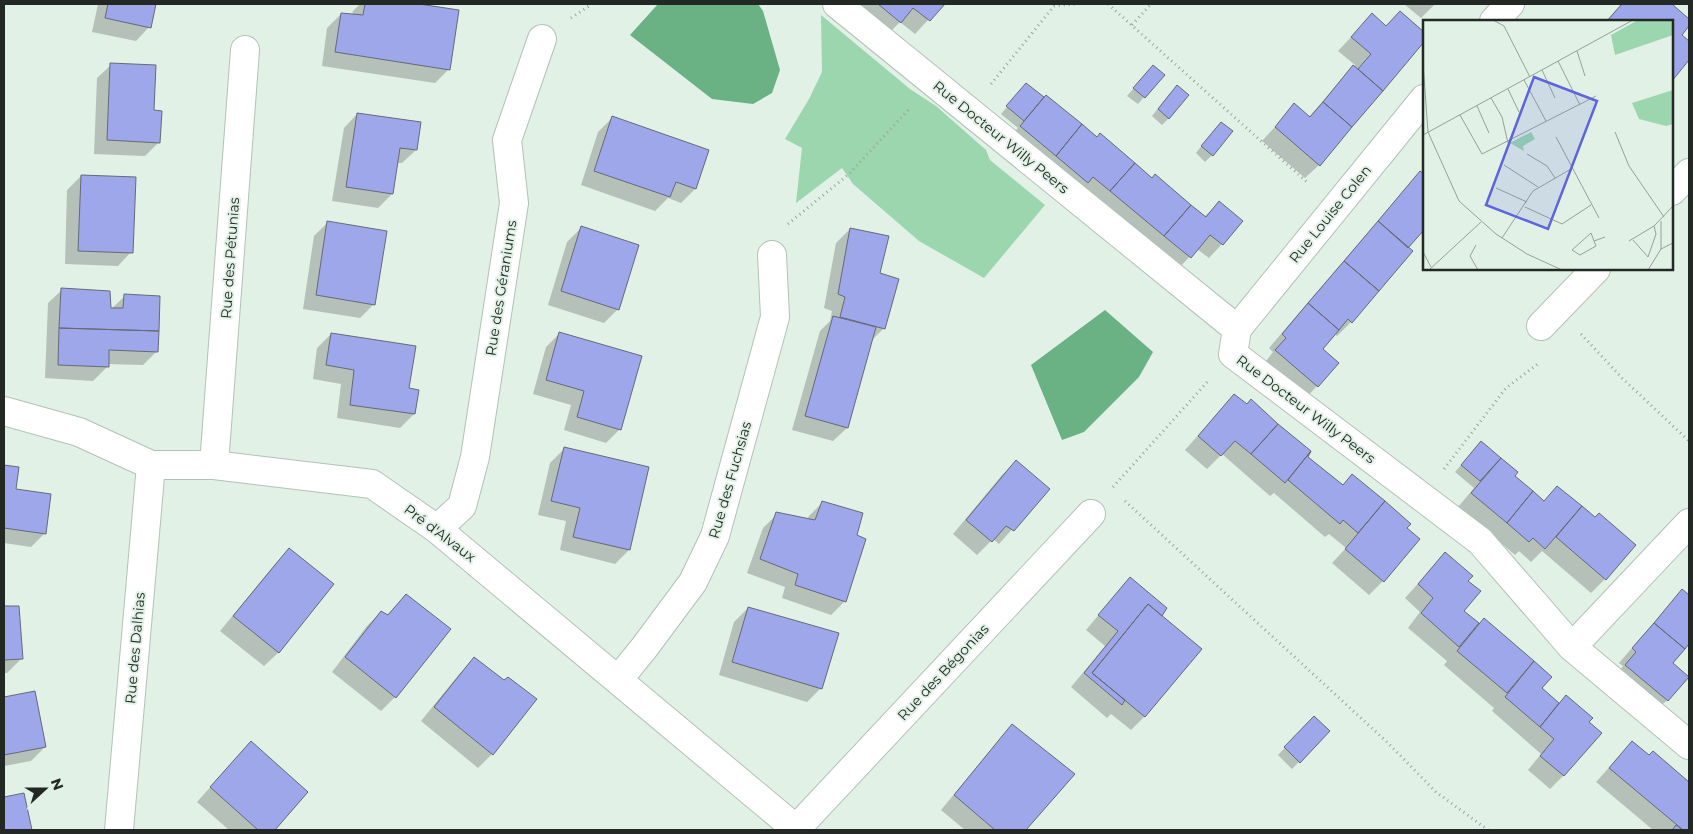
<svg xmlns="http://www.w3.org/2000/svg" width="1693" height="834" viewBox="0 0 1693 834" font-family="Montserrat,sans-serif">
  <rect width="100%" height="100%" fill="#e1f1e6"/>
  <path fill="#9bd6af" d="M821,15L910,89L936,106L986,150L990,160L1045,205L984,278L919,241L853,184L842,168L796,203L802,148L785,139L809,99L822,72Z"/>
  <path fill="#6ab184" d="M658,4H758L763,11L780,70L772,93L753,104L712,99L630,35Z
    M1105,310L1153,352L1139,377L1084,432L1062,440L1031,365Z"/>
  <path fill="#0003" d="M98,4H154L149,27L136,41L92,32Z
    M360,4H411L458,11L449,69L435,83L322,66L327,28L341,14L352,15L353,11Z
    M863,4H943L915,34L900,22L886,36L857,11Z
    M1404,4H1435L1421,18Z
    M1621,4H1670L1689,20V24L1680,35L1689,43V58L1672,79V21H1606Z
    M1400,12L1424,33V40L1319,165L1305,178L1262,141L1295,105L1309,117L1340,81L1355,65L1338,51L1372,15L1385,27Z
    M111,65L153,111L159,142L145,156L94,154L97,78Z
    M1147,73L1144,97L1138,104L1127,96Z
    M1026,85L1097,139L1204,217L1219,203L1222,244L1209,258L1197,249L1176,271L1007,140L1018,128L1001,114Z
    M1170,93L1169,118L1162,125L1152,116Z
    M357,114L416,150L402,163H396L392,194L378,208L332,201L344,128Z
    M612,118L708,151L695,189L681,203L668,198L655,211L581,185L598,132Z
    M1214,130L1212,155L1205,162L1196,153Z
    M1424,175V228L1407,248L1351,322L1337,336L1334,333L1321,349L1317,386L1304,400L1263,365L1273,352L1269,348L1407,187Z
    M81,176L131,252L118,266L65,264L67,190Z
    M328,222L374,304L360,318L303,309L314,236Z
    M581,228L618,309L604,323L548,305L567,242Z
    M850,229L878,274L884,328L871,341L847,428L833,441L792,430L820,331L830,321L832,311L824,308L836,243Z
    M62,290L110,310L125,296L157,351L143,365L107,364V367L93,381L45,378L48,303Z
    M560,333L620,429L606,443L564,430L571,405L533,394L546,347Z
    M331,334L408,389L414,414L400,428L337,418L341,384L313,379L317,348Z
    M1234,395L1310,451L1306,457L1342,486L1353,476L1409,524L1405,528L1418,539L1383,581L1369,595L1332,563L1346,548L1329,534L1325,537L1274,493L1270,496L1222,454L1207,469L1185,450Z
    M564,449L629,550L615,564L560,550L566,521L538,515L550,463Z
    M1474,450L1496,462L1543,502L1558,488L1595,519L1605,579L1591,593L1542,551L1531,562L1519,551L1515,555L1458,507L1474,488L1455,472Z
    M1016,461L1048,489L999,544L993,539L977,555L953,534L1002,475Z
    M4,466L17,468L15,490L45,533L31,547L4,543Z
    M823,502L856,536L845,601L831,615L782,598L785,587L747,573L763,528L777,514L807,520L809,516Z
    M289,550L333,584L278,653L264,666L220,631L275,564Z
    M1432,568L1466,581L1462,611L1479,625L1484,620L1550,677L1540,689L1559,704L1587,723L1564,775L1550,789L1528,770L1541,754L1492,711L1494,708L1444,665L1447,661L1408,628L1420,612L1405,598Z
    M1130,579L1161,616L1145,716L1131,730L1111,714L1107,718L1071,687L1105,646L1086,630L1117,593Z
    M1682,591L1689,597V642L1671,663L1667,700L1653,714L1613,679L1623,666L1619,663L1669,605Z
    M406,596L449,630L395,697L381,711L332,672L367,626L381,612L387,615Z
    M18,607L21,659L7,673H4V608Z
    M748,608L821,688L807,702L719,675L734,622Z
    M474,659L492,754L478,768L421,721L460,673Z
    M34,693L45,747L31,761L4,766V698Z
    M1314,717L1329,731L1292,769L1278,755Z
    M1012,726L1073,774L1024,830H965L941,810L999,740Z
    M1632,742L1649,757L1653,753L1689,784V830H1653L1596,782Z
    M238,756L307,792L273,830H229L197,802Z
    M23,794L31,830H4V799Z"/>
  <path fill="#9da7ea" stroke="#666977" d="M108,4H156L151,28L105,18Z
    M365,4H419L459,10L450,70L335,52L341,13L363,15Z
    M878,4H945L930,21L913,8L901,23Z
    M1622,4H1672L1689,19V26L1682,35L1689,41V60L1672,81V21H1607Z
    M1400,11L1424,32V42L1383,91L1358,69L1371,54L1351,37L1372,13L1386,26Z
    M110,63L156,65L154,110L162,111L160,143L107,140Z
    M1153,65L1165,75L1145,98L1133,88Z
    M1353,65L1383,91L1352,127L1323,102Z
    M1026,83L1044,97L1024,121L1006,106Z
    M1177,85L1189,95L1169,119L1158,109Z
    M1046,95L1082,124L1056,156L1020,126Z
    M1323,102L1352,127L1320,166L1275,127L1294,103L1310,117Z
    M357,113L421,122L417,150L400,148L393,194L346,187Z
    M612,116L709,150L696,189L676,182L670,197L594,171Z
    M1221,122L1233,131L1213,156L1201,146Z
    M1082,124L1097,137L1100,133L1135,163L1110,191L1093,177L1088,183L1056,156Z
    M1135,163L1152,178L1155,174L1191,205L1164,236L1110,191Z
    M1420,171L1424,174V230L1408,248L1378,221Z
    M81,175L136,177L133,253L78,251Z
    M1219,201L1243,221L1223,245L1210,235L1191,258L1164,236L1191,205L1206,217Z
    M327,221L387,231L375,305L316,295Z
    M1378,221L1413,251L1379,291L1344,261Z
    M581,226L639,245L619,310L561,291Z
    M850,228L889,236L880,273L899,279L885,329L840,317L845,297L838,294Z
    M1344,261L1379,291L1352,323L1348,319L1339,330L1308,303Z
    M61,288L110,291L111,308H123L124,294L160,296L159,331L59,328Z
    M1308,303L1339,330L1323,349L1339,363L1318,387L1275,350L1286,338L1282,334Z
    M833,316L876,327L848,428L805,416Z
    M59,328L159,331L158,352L109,350V367L58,365Z
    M559,332L642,356L621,430L577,417L584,391L546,380Z
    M331,333L416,346L409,388L419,390L415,414L350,405L354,370L326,365Z
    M1234,394L1247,404L1251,399L1278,424L1251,454L1235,441L1221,456L1198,436Z
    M1278,424L1311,451L1285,483L1251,454Z
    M1481,441L1501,458L1480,481L1461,465Z
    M564,447L649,467L630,550L573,537L580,508L551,501Z
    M1311,451L1308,457L1343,485L1352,474L1385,501L1358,533L1343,520L1340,524L1288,480Z
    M1501,458L1518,472L1515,476L1533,491L1507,523L1471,493Z
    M1016,460L1050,489L1014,531L1006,526L992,542L966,520Z
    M4,465L19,467L16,489L51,494L46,534L4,528Z
    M1557,486L1582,506L1545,549L1533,538L1529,542L1507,523L1533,491L1544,501Z
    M822,501L863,513L857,535L866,539L846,602L795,585L798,574L760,559L776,512L815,520Z
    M1385,501L1411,524L1407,528L1420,539L1384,582L1345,549Z
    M1582,506L1595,517L1599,513L1636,545L1606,580L1556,537Z
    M289,548L334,584L279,653L233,616Z
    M1445,552L1473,576L1468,581L1481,591L1464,611L1479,623L1459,647L1421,613L1433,598L1418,584Z
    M1130,577L1167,608L1162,616L1148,604L1092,673L1125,700L1122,705L1084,673L1118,631L1098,615Z
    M1682,589L1689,595V644L1685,649L1654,623Z
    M406,594L451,629L396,698L345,657L381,611L388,615Z
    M1148,604L1202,649L1145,717L1092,673Z
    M4,606H19L23,659L4,660Z
    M748,607L839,633L822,689L732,662Z
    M1484,618L1534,661L1507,693L1457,651Z
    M1654,623L1685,649L1673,663L1689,677L1668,701L1625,665L1636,652L1632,648Z
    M474,657L504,680L508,677L537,699L493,755L434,707Z
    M1534,661L1552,677L1542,688L1559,703L1540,727L1505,697Z
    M35,691L46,747L4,755V697Z
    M1566,695L1593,718L1589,722L1602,733L1564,776L1540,756L1554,739L1540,727Z
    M1314,716L1330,731L1300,763L1284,747Z
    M1012,724L1075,774L1026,830H995L954,795Z
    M251,741L308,792L275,830H258L210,787Z
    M1632,741L1649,755L1653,751L1689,782V830H1683L1609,768Z
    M24,793L32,830H4V797Z
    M1676,825L1683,830H1672Z"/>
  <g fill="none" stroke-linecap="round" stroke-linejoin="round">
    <defs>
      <path id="minor" d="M837,4L1237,329
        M1494,21L1510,4
        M1672,191L1689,173
        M1541,326L1596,269
        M1237,329L1233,354L1480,541L1572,647L1689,745
        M1237,329L1424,99
        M4,411L79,432L151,465H214L372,484L437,529L796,829
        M214,465L245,50
        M437,529L462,506L475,457L514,203L507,140L542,39
        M1572,647L1689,523
        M618,680L644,648L693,582L715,536L775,317L772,255
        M119,830L151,465
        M795,830L1091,514"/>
    </defs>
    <use href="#minor" stroke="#b2c2b7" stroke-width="30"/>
    <path stroke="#99a59d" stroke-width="3" stroke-dasharray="1 4" stroke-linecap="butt" d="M1108,4L1308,183
      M571,18L592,4
      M1132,25L1151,4
      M991,84L1054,6L1076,4
      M788,224L849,174L910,108
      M1581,334L1622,378L1689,441
      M1444,469L1506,388L1539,363
      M1113,487L1209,380
      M1125,501L1387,742L1436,792L1488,830"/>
    <use href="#minor" stroke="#fff" stroke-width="28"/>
  </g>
  <g text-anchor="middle" stroke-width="4" stroke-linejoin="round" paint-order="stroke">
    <g font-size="14" fill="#222824" stroke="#e1f1e6">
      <text transform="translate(1001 137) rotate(39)" y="5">Rue Docteur Willy Peers</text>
      <text transform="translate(1330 214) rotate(-51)" y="5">Rue Louise Colen</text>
      <text transform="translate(230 258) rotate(-86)" y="5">Rue des Pétunias</text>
      <text transform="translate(501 288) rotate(-81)" y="5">Rue des Géraniums</text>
      <text transform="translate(1306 409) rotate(37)" y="5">Rue Docteur Willy Peers</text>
      <text transform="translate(730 480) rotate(-74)" y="5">Rue des Fuchsias</text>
      <text transform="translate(440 533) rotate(37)" y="5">Pré d'Alvaux</text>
      <text transform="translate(135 648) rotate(-85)" y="5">Rue des Dalhias</text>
      <text transform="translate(943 672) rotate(-47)" y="5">Rue des Bégonias</text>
    </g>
  </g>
  <g transform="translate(1423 20)">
    <rect width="250" height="250" fill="#e1f1e6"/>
    <path d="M215,0H250V15L192,35L188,15ZM250,70V104L243,106L216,99L209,83ZM108,112L112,119L100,126L101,131L87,123Z" fill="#9bd6af"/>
    <path fill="none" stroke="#95a198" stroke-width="1" d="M70,0L81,6L107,57M154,31L162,56M135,41L157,85M0,43L5,112L36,181L73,214L104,234L139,250M119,50L132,78M101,60L123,101M85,69L96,92M68,78L79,97L85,123M54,86L66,113M37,95L59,134L173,76M192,112L206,146L241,197M0,115L210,0M133,117L176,198M104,134L124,146L132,158M81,145L115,167M73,168L104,182M102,187L139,204L168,185M238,201V229M79,218L110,171L148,149M210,220L225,237L233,214L231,206M171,221L173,226L157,235L149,230L168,213L171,221L182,217M206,221L231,206L250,186M53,225L47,236L55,250M0,232L8,247M6,250L58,202M225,250L238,229L250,223"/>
    <path fill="#5f64dc" fill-opacity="0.15" stroke="#5f64dc" stroke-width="2.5" d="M111,57L174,81L125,209L63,185Z"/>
    <rect width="250" height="250" fill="none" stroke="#222824" stroke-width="2.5"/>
  </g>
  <rect width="1693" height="834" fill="none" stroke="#222824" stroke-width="10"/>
  <g transform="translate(45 789) rotate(69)" stroke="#e1f1e6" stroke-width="4" paint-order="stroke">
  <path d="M0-4L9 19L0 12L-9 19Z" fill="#222824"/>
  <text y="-8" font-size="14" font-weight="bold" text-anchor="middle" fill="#222824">N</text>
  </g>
</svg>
